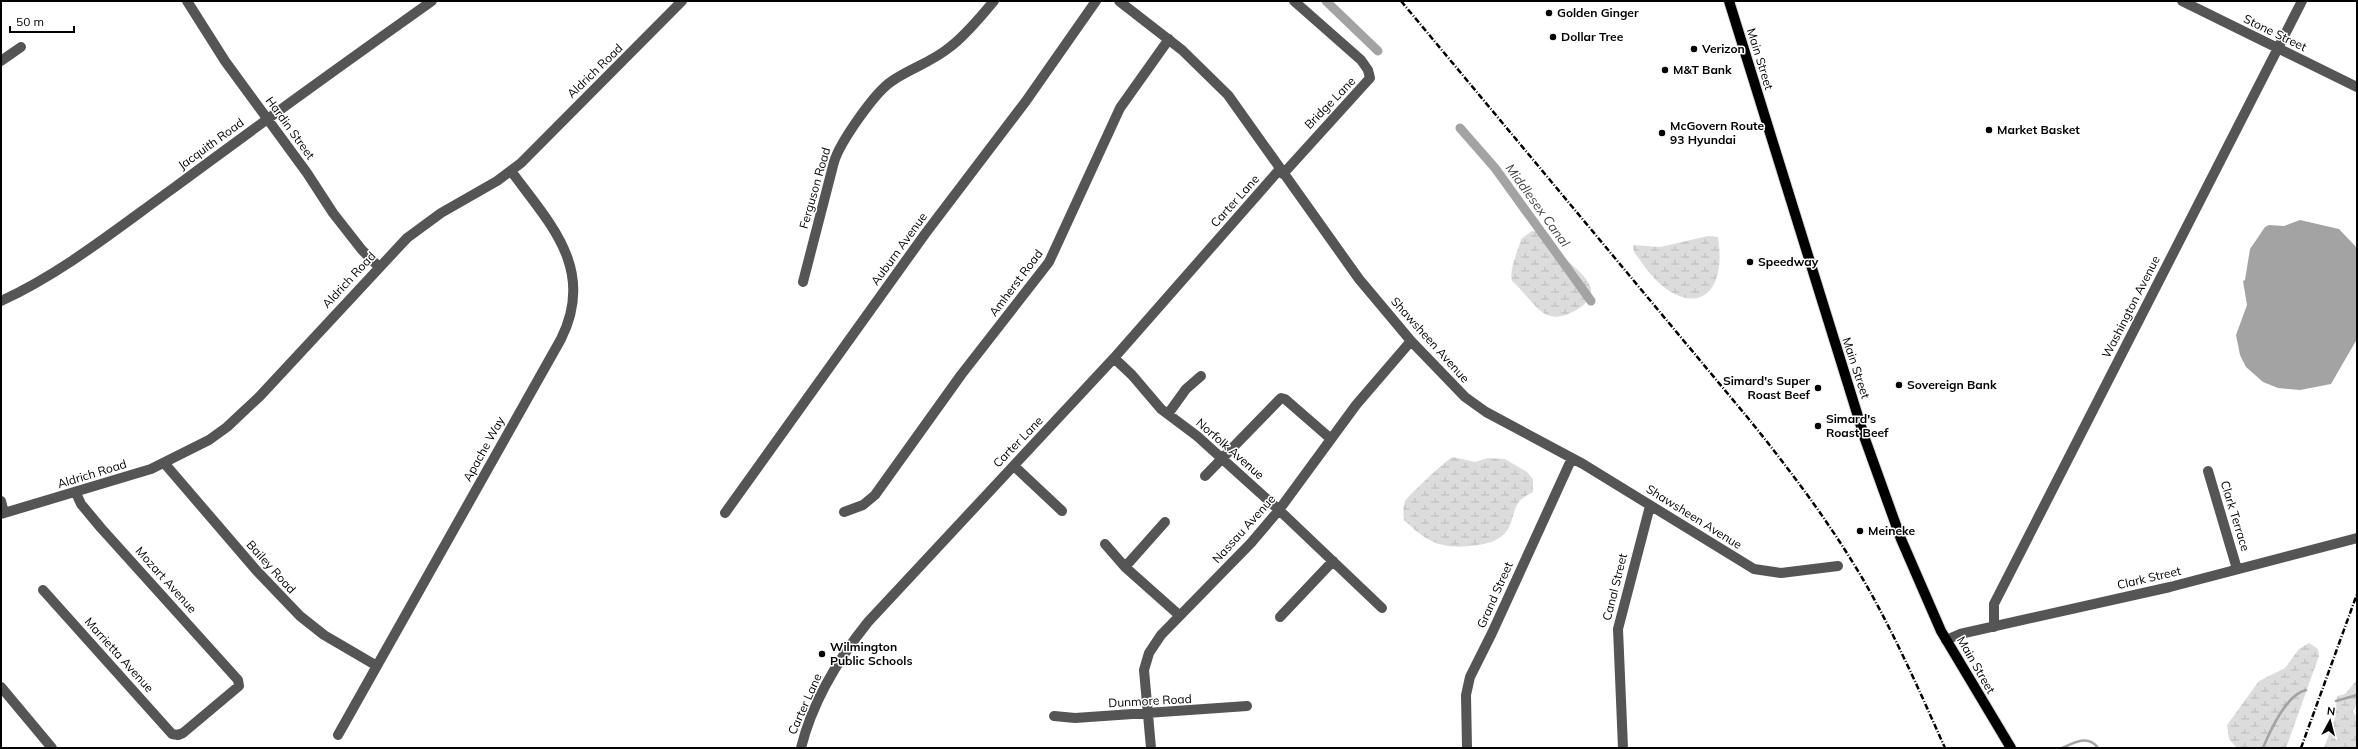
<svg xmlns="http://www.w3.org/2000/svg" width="2358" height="749" viewBox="0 0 2358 749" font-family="Mulish,sans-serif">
  <defs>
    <pattern id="wetland-marsh" width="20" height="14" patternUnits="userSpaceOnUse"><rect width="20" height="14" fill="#dcdcdc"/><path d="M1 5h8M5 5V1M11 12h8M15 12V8" fill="none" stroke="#bbb"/></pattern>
  </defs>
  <rect width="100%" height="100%" fill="#fff"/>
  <path fill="url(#wetland-marsh)" d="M1532,231L1548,233C1553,240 1556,248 1561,254C1570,265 1588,275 1591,289C1592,296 1586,304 1581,307C1543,332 1537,303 1512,281C1509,268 1518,252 1521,239Z
    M1708,236L1718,237C1729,309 1680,318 1642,263C1637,255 1633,254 1633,245L1660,247Z
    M1453,457L1475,462L1488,458L1505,459L1527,472L1533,479V492C1528,495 1521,498 1518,503C1512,513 1513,525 1505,533C1498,541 1487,544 1478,545C1443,550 1429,544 1404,520C1403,514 1403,507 1405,501C1408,496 1447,459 1453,457Z
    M2309,643L2318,649L2319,656L2286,748H2237L2229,739L2227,725L2259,681L2285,668L2299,649Z
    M2357,680V703L2353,712L2357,717V748H2324L2335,718L2337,696L2345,694Z"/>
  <path fill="#a3a3a3" d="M2300,220L2339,229L2357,248V339L2331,384L2300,390L2278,388L2263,382L2246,367L2240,355L2236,335L2247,305L2243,281L2245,280L2250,249L2265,227L2269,225L2284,226Z"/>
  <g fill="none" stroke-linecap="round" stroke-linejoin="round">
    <path stroke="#a3a3a3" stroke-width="2.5" d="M2336,701L2357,695
      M2062,748C2074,743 2088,734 2098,748
      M2263,748C2270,731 2287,694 2306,690"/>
    <path stroke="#a3a3a3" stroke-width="9" d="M1326,1L1378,51
      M1460,128L1495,168L1591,301"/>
    <defs>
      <path id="major" d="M1729,1L1865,439L1901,539L1941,631L2011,748"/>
    </defs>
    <use href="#major" stroke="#dbdbdb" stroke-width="12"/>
    <path stroke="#555" stroke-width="10" d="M187,1L225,61L307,173L333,213L362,250L379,267
      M1119,1L1182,50L1228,95L1359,279L1411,341L1465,397L1486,412L1583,464L1754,569L1781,573L1838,566
      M2182,1L2357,87
      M1,61L21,47
      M1283,174L1370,78L1368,70L1361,60L1294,1
      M803,282L834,162C840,142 875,92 892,81C911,68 932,62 950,47C967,34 980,17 994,1
      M1,301C64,272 119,227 175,187C260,124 346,62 432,1
      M1114,358L1132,375L1161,409L1197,436L1279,510L1382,608
      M1168,414L1186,389L1201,376
      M165,464L256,570L300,616L324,635L377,666
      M1014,466L1062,511
      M2208,471L2237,569
      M1205,476L1281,398L1285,399L1331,439
      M1,501L4,513
      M844,512L863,505L875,495L961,375L1049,262L1120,108L1169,39
      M725,513L925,234L1026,101L1096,1
      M1,514L151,469L209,440L227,427L260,396L407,238L441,213L497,181L521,163L682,1
      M1105,544L1125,567L1179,615
      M1125,567L1165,522
      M43,590L172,734L178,735L183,733L239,686L238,680L101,528L81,504L76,493
      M1280,617L1333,561
      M1994,627V604L2302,1
      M1946,640L1960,634L2170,587L2357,538
      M1,687L52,748
      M1054,716L1075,718L1247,706
      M338,735L561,339C596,269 550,224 511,171
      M801,748C812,703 839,658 868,622L1114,358L1280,169
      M1151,748L1144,670L1149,653L1161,635L1251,543L1279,510L1356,405L1411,341
      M1467,748L1466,695L1470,677L1492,633L1572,458
      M1623,748L1618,629L1650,506"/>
    <use href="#major" stroke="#000" stroke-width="10"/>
    <path stroke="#000" stroke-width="2.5" stroke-dasharray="6 2 1 2" stroke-linecap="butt" d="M1401,1L1748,418C1790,470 1830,523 1864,581C1895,635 1920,692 1945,748
      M2301,748L2357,594"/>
  </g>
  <g fill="#000" stroke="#fff" stroke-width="1.5">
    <circle cx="1549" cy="13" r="4"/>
    <circle cx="1553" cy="37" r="4"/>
    <circle cx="1694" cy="49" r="4"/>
    <circle cx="1665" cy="70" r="4"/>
    <circle cx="1989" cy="130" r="4"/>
    <circle cx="1662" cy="133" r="4"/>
    <circle cx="1750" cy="262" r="4"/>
    <circle cx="1899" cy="385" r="4"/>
    <circle cx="1818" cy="388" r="4"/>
    <circle cx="1818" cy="426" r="4"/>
    <circle cx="1860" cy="531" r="4"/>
    <circle cx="822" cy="654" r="4"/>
  </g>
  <g text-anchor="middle" stroke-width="3" stroke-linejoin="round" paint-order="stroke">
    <g font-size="12" font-weight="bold" fill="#000" stroke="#fff" text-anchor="start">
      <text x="1557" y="17">Golden Ginger</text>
      <text x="1561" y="41">Dollar Tree</text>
      <text x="1702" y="53">Verizon</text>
      <text x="1673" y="74">M&amp;T Bank</text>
      <text x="1670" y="130">McGovern Route<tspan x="1670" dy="14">93 Hyundai</tspan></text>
      <text x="1997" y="134">Market Basket</text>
      <text x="1758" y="266">Speedway</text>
      <text x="1810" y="385" text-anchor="end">Simard's Super<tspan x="1810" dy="14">Roast Beef</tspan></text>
      <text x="1907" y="389">Sovereign Bank</text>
      <text x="1826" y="423">Simard's<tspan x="1826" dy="14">Roast Beef</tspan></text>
      <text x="1868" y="535">Meineke</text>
      <text x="830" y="651">Wilmington<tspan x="830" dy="14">Public Schools</tspan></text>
    </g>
    <g font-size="12" fill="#000" stroke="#fff">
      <text transform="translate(2275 33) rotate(26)" y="4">Stone Street</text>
      <text transform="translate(1760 59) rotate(73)" y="4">Main Street</text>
      <text transform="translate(595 71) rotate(-44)" y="4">Aldrich Road</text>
      <text transform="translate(1330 103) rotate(-46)" y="4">Bridge Lane</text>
      <text transform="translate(290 128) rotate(54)" y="4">Hardin Street</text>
      <text transform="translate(211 144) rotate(-36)" y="4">Jacquith Road</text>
      <text transform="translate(815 188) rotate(-74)" y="4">Ferguson Road</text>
      <text transform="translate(1235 201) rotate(-48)" y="4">Carter Lane</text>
      <text transform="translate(899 249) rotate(-54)" y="4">Auburn Avenue</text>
      <text transform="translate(349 280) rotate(-47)" y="4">Aldrich Road</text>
      <text transform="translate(1016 283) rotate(-53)" y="4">Amherst Road</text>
      <text transform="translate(2131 307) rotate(-63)" y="4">Washington Avenue</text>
      <text transform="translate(1430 340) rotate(48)" y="4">Shawsheen Avenue</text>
      <text transform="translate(1856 368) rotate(72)" y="4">Main Street</text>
      <text transform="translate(1018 442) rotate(-46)" y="4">Carter Lane</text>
      <text transform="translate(484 449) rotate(-61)" y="4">Apache Way</text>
      <text transform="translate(1230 449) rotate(41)" y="4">Norfolk Avenue</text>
      <text transform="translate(92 474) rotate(-17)" y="4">Aldrich Road</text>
      <text transform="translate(2235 516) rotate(73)" y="4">Clark Terrace</text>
      <text transform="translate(1694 517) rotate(32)" y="4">Shawsheen Avenue</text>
      <text transform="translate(1244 529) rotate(-48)" y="4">Nassau Avenue</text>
      <text transform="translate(271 567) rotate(48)" y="4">Bailey Road</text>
      <text transform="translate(2149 578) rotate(-13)" y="4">Clark Street</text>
      <text transform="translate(166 580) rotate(48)" y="4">Mozart Avenue</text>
      <text transform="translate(1615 587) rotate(-76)" y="4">Canal Street</text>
      <text transform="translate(1495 595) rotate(-66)" y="4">Grand Street</text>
      <text transform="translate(119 655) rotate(48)" y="4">Marrietta Avenue</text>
      <text transform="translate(1976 665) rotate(60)" y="4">Main Street</text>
      <text transform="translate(1150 701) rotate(-3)" y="4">Dunmore Road</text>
      <text transform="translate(805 704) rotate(-66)" y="4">Carter Lane</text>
    </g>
    <g font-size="13" font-style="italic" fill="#444" stroke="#fff">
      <text transform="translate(1538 205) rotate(54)" y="5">Middlesex Canal</text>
    </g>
  </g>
  <rect width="2358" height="749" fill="none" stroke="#000000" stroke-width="4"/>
  <g transform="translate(2330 721) rotate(7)" stroke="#ffffff" stroke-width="3" paint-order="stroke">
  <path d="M0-3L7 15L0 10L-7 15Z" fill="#000000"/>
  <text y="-6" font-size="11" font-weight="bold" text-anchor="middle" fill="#000000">N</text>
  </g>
  <path d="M10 26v6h64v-6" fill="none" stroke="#000000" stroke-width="2"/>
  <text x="16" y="26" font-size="12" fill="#000000" stroke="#ffffff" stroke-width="3" paint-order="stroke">50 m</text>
</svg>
